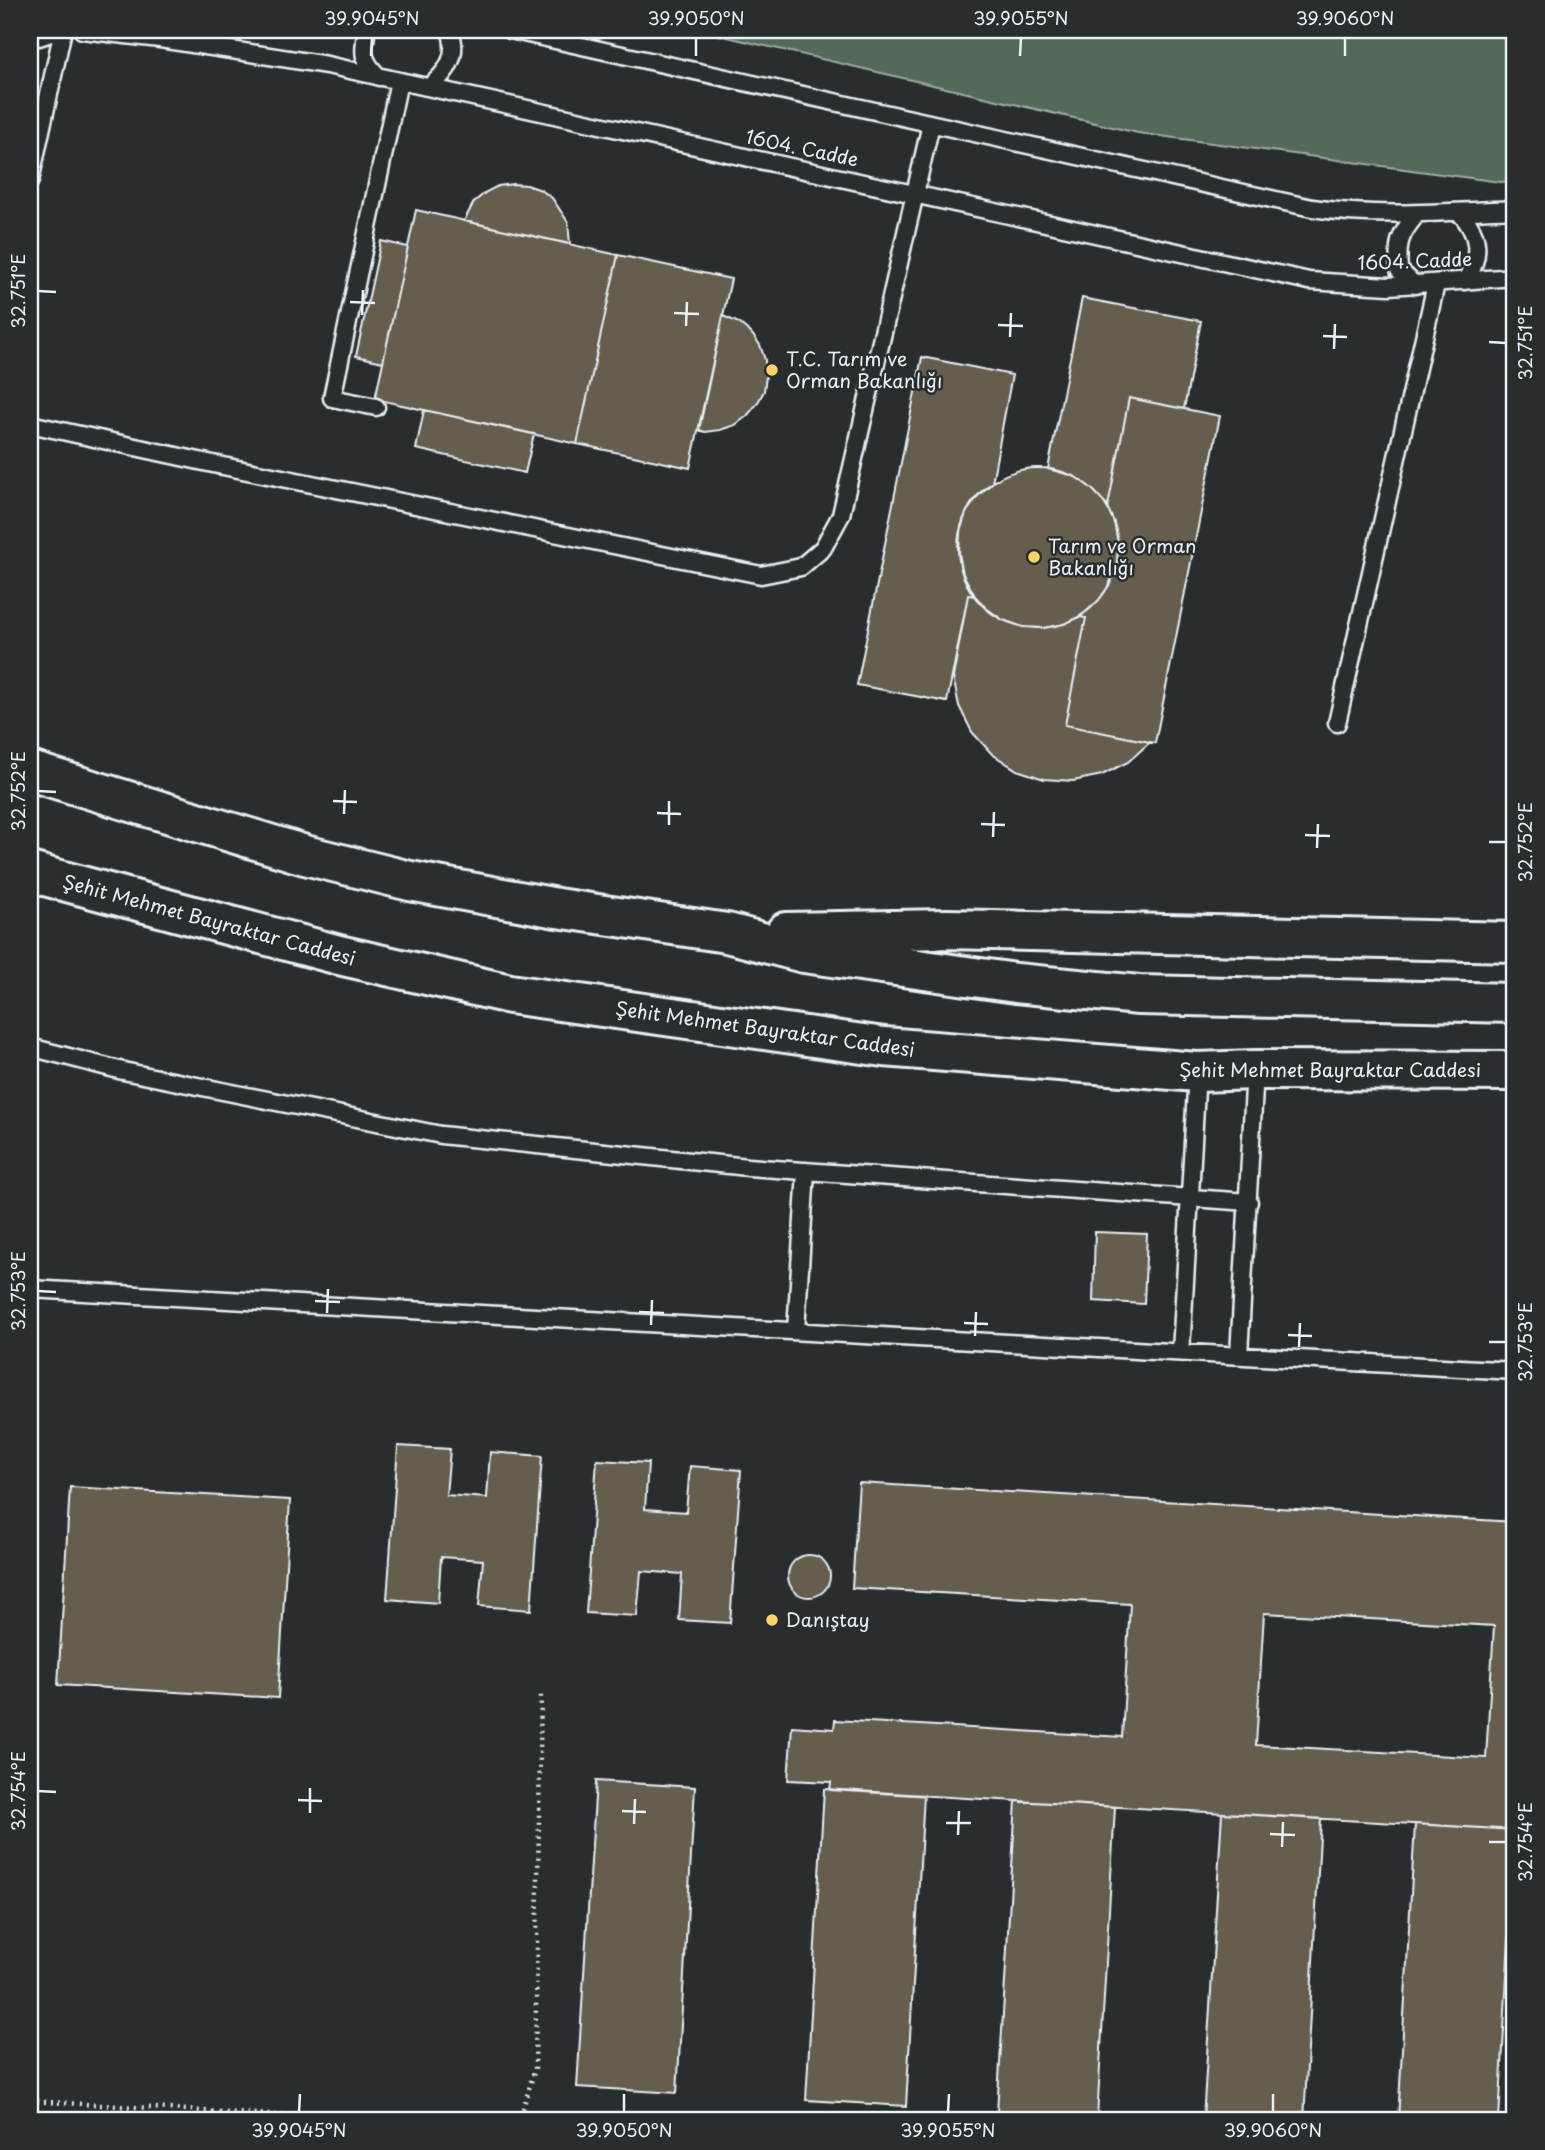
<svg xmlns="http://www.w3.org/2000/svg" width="1545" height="2150" viewBox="0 0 1545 2150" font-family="'Playpen Sans',sans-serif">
  <rect width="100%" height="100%" fill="#2a2d2e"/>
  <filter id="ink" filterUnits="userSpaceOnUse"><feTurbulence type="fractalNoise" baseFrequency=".0143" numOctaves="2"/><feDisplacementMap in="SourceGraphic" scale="14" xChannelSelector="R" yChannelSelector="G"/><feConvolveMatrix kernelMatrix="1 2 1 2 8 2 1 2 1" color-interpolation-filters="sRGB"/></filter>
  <g filter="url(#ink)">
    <path fill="#536b57" stroke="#9eaea8" stroke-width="2" d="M697,30H1515V181L1500,182L1138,133Z"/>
    <path fill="#655d4e" stroke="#e8f1f8" stroke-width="2" fill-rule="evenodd" d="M513,184L527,185L541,190L552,198L568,222L570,244L464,221L474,202L486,192L498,186Z
      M416,210L618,255L577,444L375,399Z
      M381,241L408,247L383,362L356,356Z
      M618,255L731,279L690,468L577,444Z
      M1082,298L1201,321L1184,409L1129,398L1108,506L1091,488L1074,476L1048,469Z
      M723,316L739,323L751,333L760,345L765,360L766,376L764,391L757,404L747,416L735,425L720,430L705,432L699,430Z
      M922,357L1012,375L992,483L978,496L966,513L960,532L959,553L963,574L975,596L968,595L947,702L857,685Z
      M1129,398L1220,416L1155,743L1065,725L1086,618L1080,617L1098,601L1110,584L1117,564L1118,543L1114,522L1106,505L1108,506Z
      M424,410L534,434L525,473L416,449Z
      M958 548a80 80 0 1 1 160 0a80 80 0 1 1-160 0Z
      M968,595L975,596L986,608L1003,620L1023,627L1044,628L1064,624L1080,617L1086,618L1065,725L1150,742L1128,762L1102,775L1073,781L1044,779L1017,770L992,754L972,732L959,706L953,677Z
      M1095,1232L1147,1234L1144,1304L1093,1301Z
      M398,1446L450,1449L446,1495L487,1498L490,1452L542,1456L531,1610L479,1606L483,1560L441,1557L438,1603L387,1599Z
      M597,1460L648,1463L645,1509L686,1512L690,1466L741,1470L730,1623L679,1620L682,1574L641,1571L637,1616L586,1613Z
      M859,1483L1515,1522V1830L830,1790L831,1782L788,1780L792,1726L834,1729L835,1720L1122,1737L1130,1604L852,1588ZM1264,1613L1494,1626L1486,1758L1256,1745Z
      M70,1487L290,1500L278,1698L58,1685Z
      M788 1576a21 21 0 1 1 42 0a21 21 0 1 1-42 0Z
      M596,1781L695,1787L677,2093L577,2087Z
      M824,1789L924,1795L906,2106L806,2100Z
      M1016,1801L1115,1807L1097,2118L997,2112Z
      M1222,1813L1321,1819L1304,2120H1203Z
      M1415,1824L1515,1830L1499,2120H1398Z"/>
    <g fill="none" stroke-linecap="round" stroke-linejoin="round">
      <defs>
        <path id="lane" d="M82,30L160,39L327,65L1309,281L1389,286L1515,277
          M367,30C362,53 362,60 379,77
          M510,30L1312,208C1380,218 1447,212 1515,209
          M30,36L39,37L60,30
          M429,87C448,72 459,55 450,30
          M30,181L63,30
          M1459,212C1480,234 1482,256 1465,281
          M1415,285L1399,270C1397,243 1399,235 1417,214
          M376,407L332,398L399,81
          M30,424L213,464L761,575L801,567L823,548L841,515L931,124
          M1337,723L1436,284
          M30,1047L123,1071L441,1135L748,1167L1249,1202
          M30,1289L1515,1371
          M796,1331L806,1171
          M1181,1352L1197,1072
          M1239,1355L1255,1070"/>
        <path id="secondary" d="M30,771L305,855L410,881L557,908L727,933L804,953L1016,983L1139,995L1515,1003
          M30,872L339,955L510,994L884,1047L1197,1072L1255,1070L1515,1071
          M786,932L947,929L1515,942"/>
      </defs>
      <use href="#lane" stroke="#e8f1f8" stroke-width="21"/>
      <use href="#secondary" stroke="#e8f1f8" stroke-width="44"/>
      <path stroke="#e8f1f8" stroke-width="4.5" stroke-dasharray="2 5" stroke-linecap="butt" d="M30,2101L361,2120
        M516,2120L520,2118L535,2069L541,1691"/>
      <use href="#lane" stroke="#2a2d2e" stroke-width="16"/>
      <use href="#secondary" stroke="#2a2d2e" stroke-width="38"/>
    </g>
  </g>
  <path fill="none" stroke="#e8f1f8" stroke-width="2.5" d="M371,56L372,38M696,56V38M1020,56L1021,38M1345,56V38M38,291L56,292M350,302L375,303M674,313L699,314M362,315L363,290M998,325L1023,326M686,326L687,302M1323,336L1347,337M1010,337L1011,313M1489,342L1506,343M1334,349L1335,324M38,791L56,792M333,801L357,802M657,813L681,814M344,814L345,790M981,824L1005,825M669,825V801M1305,835L1330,836M993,837L994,812M1489,842H1506M1317,848L1318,824M38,1291L56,1292M315,1301L340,1302M639,1312L664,1313M327,1313L328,1289M964,1323L988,1324M651,1325L652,1300M1288,1335L1312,1336M975,1336L976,1312M1489,1342H1506M1299,1347L1300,1323M38,1791L56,1792M298,1800L322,1801M622,1811L646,1812M310,1813V1788M946,1823H971M634,1824L635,1799M1270,1834L1295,1835M958,1835L959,1811M1489,1842H1506M1282,1847L1283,1822M299,2112L300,2094M624,2112V2094M948,2112L949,2094M1273,2112V2094"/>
  <g fill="#ffd166" stroke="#2a2d2e" stroke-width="2.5">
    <circle cx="772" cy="370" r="7"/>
    <circle cx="1034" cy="557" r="7"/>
    <circle cx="772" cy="1620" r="7"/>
  </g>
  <g text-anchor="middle" stroke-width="5" stroke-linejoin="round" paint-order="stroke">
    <g font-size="19" fill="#e8f1f8" stroke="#2a2d2e">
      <text transform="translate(802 148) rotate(12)" y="7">1604. Cadde</text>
      <text transform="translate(1415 261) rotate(-2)" y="7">1604. Cadde</text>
      <text transform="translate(209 920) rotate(15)" y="7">Şehit Mehmet Bayraktar Caddesi</text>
      <text transform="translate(765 1029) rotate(8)" y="7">Şehit Mehmet Bayraktar Caddesi</text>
      <text x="1330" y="1077">Şehit Mehmet Bayraktar Caddesi</text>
    </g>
    <g font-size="19" fill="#e8f1f8" stroke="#2a2d2e" text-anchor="start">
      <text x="786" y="366">T.C. Tarım ve<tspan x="786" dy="22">Orman Bakanlığı</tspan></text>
      <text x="1048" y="553">Tarım ve Orman<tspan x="1048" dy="22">Bakanlığı</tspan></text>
      <text x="786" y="1627">Danıştay</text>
    </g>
  </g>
  <rect width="1545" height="2150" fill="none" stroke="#2a2d2e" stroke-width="77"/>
  <rect x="38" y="38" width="1468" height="2074" fill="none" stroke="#e8f1f8" stroke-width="2.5"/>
  <g font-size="18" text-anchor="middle" fill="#e8f1f8">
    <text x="372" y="25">39.9045°N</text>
    <text x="696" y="25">39.9050°N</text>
    <text x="1021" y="25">39.9055°N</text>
    <text x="1345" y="25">39.9060°N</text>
    <text transform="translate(19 291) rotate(-90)" y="6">32.751°E</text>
    <text transform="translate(1526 343) rotate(-90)" y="6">32.751°E</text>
    <text transform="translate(19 791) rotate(-90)" y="6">32.752°E</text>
    <text transform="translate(1526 842) rotate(-90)" y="6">32.752°E</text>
    <text transform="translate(19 1291) rotate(-90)" y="6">32.753°E</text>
    <text transform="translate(1526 1342) rotate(-90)" y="6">32.753°E</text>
    <text transform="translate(19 1791) rotate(-90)" y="6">32.754°E</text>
    <text transform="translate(1526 1842) rotate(-90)" y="6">32.754°E</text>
    <text x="299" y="2137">39.9045°N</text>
    <text x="624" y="2137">39.9050°N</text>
    <text x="948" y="2137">39.9055°N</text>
    <text x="1273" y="2137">39.9060°N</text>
  </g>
</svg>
